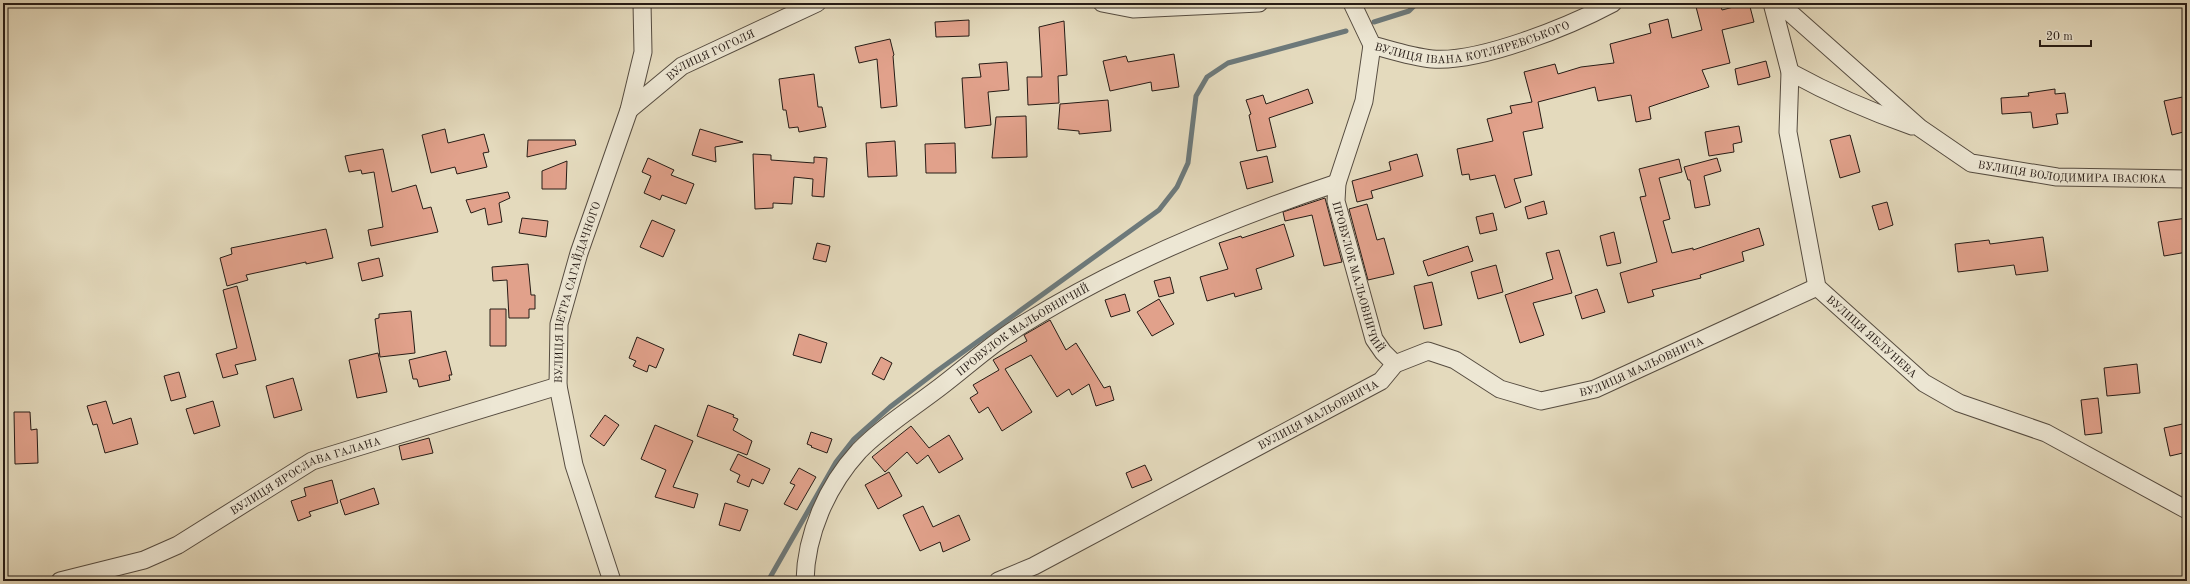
<svg xmlns="http://www.w3.org/2000/svg" width="2190" height="584" viewBox="0 0 2190 584" font-family="'Old Standard TT',serif">
  <rect width="100%" height="100%" fill="#e4dabd"/>
  <filter id="stains"><feTurbulence type="fractalNoise" baseFrequency=".005" numOctaves="4"/><feColorMatrix values="0 0 0 0 .2 0 0 0 0 .09 0 0 0 0 .02 0 0 0 .5 -.17"/></filter>
  <radialGradient id="worn" r=".72"><stop offset=".6" stop-color="#630" stop-opacity="0"/><stop offset="1" stop-color="#630" stop-opacity=".3"/></radialGradient>
  <g fill="none" stroke-linecap="round" stroke-linejoin="round">
    <path stroke="#6d797a" stroke-width="5" d="M1374,22L1409,11L1417,3
      M768,581L836,462L854,439L890,407L937,371L1159,210L1177,187L1188,163L1196,96L1207,77L1228,63L1346,31"/>
  </g>
  <path fill="#e1a18b" stroke="#271c16" d="M1695,3H1720L1722,10L1749,3L1754,22L1722,30L1730,63L1702,70L1709,87L1649,107L1651,119L1636,122L1631,95L1598,101L1595,87L1538,102L1543,128L1523,132L1532,175L1514,179L1521,202L1505,208L1495,175L1470,180L1469,174L1462,175L1457,149L1493,141L1487,119L1512,113L1510,106L1532,102L1524,72L1555,64L1558,74L1581,67L1614,63L1610,44L1651,33L1649,24L1668,19L1672,38L1702,30Z
    M969,20V36L936,37L935,22Z
    M1064,21L1067,75L1058,76L1059,103L1028,105L1027,77H1042L1039,27Z
    M890,39L894,55L893,56L897,106L881,108L877,59L859,63L855,47Z
    M1174,54L1179,87L1152,91L1151,82L1110,91L1103,61L1126,56L1128,62Z
    M1766,61L1770,77L1738,85L1735,69Z
    M1007,62L1009,90L988,92L991,125L965,128L962,78L981,77L979,64Z
    M814,74L818,107H822L826,127L799,132L798,127L789,128L786,110H783L779,79Z
    M1308,89L1313,103L1269,118L1276,147L1257,151L1249,115L1251,114L1246,100L1263,95L1266,104Z
    M2055,89V94L2065,93L2068,113L2056,114L2058,124L2033,128L2031,112L2002,114L2001,98L2029,96L2028,93Z
    M2187,96V131L2172,135L2164,101Z
    M1108,100L1111,131L1079,134V131L1058,129L1060,104Z
    M1026,116L1027,157L992,158L996,117Z
    M1739,126L1742,142L1733,144L1734,152L1709,156L1705,132Z
    M445,129L448,143L484,134L489,152L483,153L487,167L457,174L455,167L431,173L422,135Z
    M700,129L743,142L715,147L716,162L692,155Z
    M1850,135L1860,172L1840,178L1830,140Z
    M528,140H575L576,145L527,157Z
    M895,141L897,176L868,177L866,143Z
    M955,143L956,173H926L925,144Z
    M383,149L392,192L416,185L423,209L431,207L438,232L371,246L368,230L383,227L374,172L362,174L361,170L349,172L345,156Z
    M753,154L771,155V160L814,163V157L827,158L824,197L812,196L813,179L794,177L792,204L773,203V208L755,209Z
    M1417,154L1423,176L1371,191L1373,198L1357,202L1352,181L1391,170L1389,162Z
    M1267,156L1273,182L1247,189L1240,162Z
    M648,158L674,170L671,175L694,184L686,204L662,195L660,200L644,193L651,176L642,172Z
    M1717,158L1721,171L1704,176L1710,205L1695,208L1690,180H1688L1684,167Z
    M1679,159L1682,172L1659,178L1670,219L1663,221L1672,253L1693,248V250L1759,228L1764,245L1742,252L1744,261L1700,275L1701,278L1652,290L1654,296L1628,303L1620,273L1657,262L1640,197L1646,196L1639,169Z
    M567,161L566,189H542V171Z
    M508,192L510,198L499,203L502,222L488,225L485,208L471,213L466,200Z
    M1325,198L1342,262L1324,266L1312,215L1285,221L1283,212Z
    M1544,201L1547,214L1528,219L1525,207Z
    M1887,202L1893,225L1879,230L1872,206Z
    M1367,204L1377,240L1384,238L1394,274L1368,280L1349,209Z
    M1493,213L1497,230L1480,234L1476,217Z
    M522,218L548,221L546,237L519,233Z
    M2187,218V252L2164,256L2158,222Z
    M652,220L675,230L663,257L640,247Z
    M1284,224L1294,256L1256,269L1262,289L1235,297L1234,293L1207,301L1200,277L1228,269L1219,243L1241,236L1242,238Z
    M326,229L333,258L306,264V262L246,275L248,280L227,286L220,258L232,254L231,248Z
    M1614,232L1621,263L1607,266L1600,236Z
    M2043,237L2048,271L2016,275L2014,265L1958,272L1955,244L1989,240L1990,244Z
    M817,243L830,246L826,262L813,259Z
    M1468,246L1473,261L1428,276L1423,261Z
    M1559,250L1572,293L1533,303L1544,335L1520,343L1505,295L1553,279L1546,253Z
    M379,258L383,276L362,281L358,263Z
    M528,264L531,295H535V309H529V318H509L507,280L493,281L492,267Z
    M1496,265L1503,292L1478,299L1471,272Z
    M1170,277L1174,293L1159,297L1154,281Z
    M1432,282L1442,325L1424,329L1414,286Z
    M237,286L256,360L235,365L238,374L223,378L216,354L237,348L223,290Z
    M1597,289L1605,312L1582,319L1575,296Z
    M1125,294L1130,311L1111,317L1105,300Z
    M1159,299L1174,324L1152,336L1137,312Z
    M490,309H506V346H490Z
    M411,311L415,353L380,357L375,319L379,318V314Z
    M1050,320L1066,350L1076,343L1104,388L1110,386L1114,400L1096,406L1089,384L1072,395L1069,389L1057,397L1031,355L1005,369L1032,412L1002,431L988,407L979,413L970,398L978,393L973,385L999,370L993,360L1027,341L1024,335Z
    M799,334L827,343L821,363L793,355Z
    M637,337L664,349L656,368L649,365L647,372L633,366L636,361L629,358Z
    M446,351L452,375H449L450,380L419,387L417,379H413L409,360Z
    M378,353L387,392L357,398L349,360Z
    M881,357L892,363L884,380L872,374Z
    M2137,364L2140,393L2107,396L2104,368Z
    M179,372L186,397L171,401L164,376Z
    M293,378L302,410L274,418L266,386Z
    M2098,398L2102,433L2085,435L2081,400Z
    M106,401L113,424L131,418L138,444L105,453L97,424L93,425L87,406Z
    M213,401L220,426L194,434L186,409Z
    M708,405L734,415L733,417L738,419L733,430L752,441L747,455L697,436Z
    M14,412H30L31,430L37,429L38,463L15,464Z
    M605,415L619,425L604,446L590,436Z
    M2187,423V452L2170,456L2164,428Z
    M655,425L693,441L673,487L698,494L694,508L655,497L666,470L641,459Z
    M911,426L929,448L949,435L963,459L939,473L928,455L917,464L907,452L885,472L872,457Z
    M811,432L832,439L827,453L811,447L812,446L807,444Z
    M429,438L433,453L402,460L399,446Z
    M738,454L770,469L763,484L752,479L749,487L737,482L740,475L730,470Z
    M1145,465L1152,480L1132,488L1126,473Z
    M799,468L816,477L797,510L784,504L795,485L790,483Z
    M889,472L902,496L878,509L865,485Z
    M332,480L338,503L309,512L311,516L298,521L291,501L306,496L304,488Z
    M374,488L379,504L345,515L340,500Z
    M725,503L748,510L740,531L719,525Z
    M923,506L933,527L959,515L970,540L943,552L940,542L920,551L903,515Z"/>
  <g fill="none" stroke-linecap="round" stroke-linejoin="round">
    <defs>
      <g id="minor">
        <path d="M1102,3L1133,9L1259,3"/>
        <path id="s1" d="M1352,3L1372,45C1391,50 1412,57 1432,59C1480,63 1570,26 1613,3"/>
        <path id="s2" d="M1772,3L1790,72L1788,132L1817,287L1924,383L1959,403L2046,433L2187,510"/>
        <path id="s3" d="M1779,3L1920,128L1971,163L2057,177L2187,179"/>
        <path id="s4" d="M1372,45L1364,101L1337,183L1336,201L1374,339L1383,352L1395,364"/>
        <path d="M1790,72C1830,94 1869,111 1912,126"/>
        <path id="s5" d="M629,110L682,66L817,3"/>
        <path id="s6" d="M60,581L144,560L178,545L312,461L558,386"/>
        <path id="s7" d="M612,581L574,465L558,386L559,324L579,253L629,110L643,52L642,3"/>
        <path id="s8" d="M805,581C806,534 827,486 859,451C883,426 916,406 944,384C970,364 996,340 1025,323C1122,263 1229,219 1337,183"/>
        <path id="s9" d="M998,581L1034,566L1381,381L1395,364L1428,351L1455,360L1500,389L1541,401L1595,389L1817,287"/>
      </g>
    </defs>
    <use href="#minor" stroke="#564c40" stroke-width="19"/>
    <use href="#minor" stroke="#ede7d4" stroke-width="17"/>
  </g>
  <g text-anchor="middle" stroke-width="4" stroke-linejoin="round" paint-order="stroke">
    <g font-size="11" fill="#271c16" stroke="#ede7d4">
      <text dy="4" stroke="none"><textPath href="#s1" startOffset="150">ВУЛИЦЯ ІВАНА КОТЛЯРЕВСЬКОГО</textPath></text>
      <text dy="4" stroke="none"><textPath href="#s5" startOffset="99">ВУЛИЦЯ ГОГОЛЯ</textPath></text>
      <text dy="4" stroke="none"><textPath href="#s3" startOffset="352">ВУЛИЦЯ ВОЛОДИМИРА ІВАСЮКА</textPath></text>
      <text dy="4" stroke="none"><textPath href="#s4" startOffset="240">ПРОВУЛОК МАЛЬОВНИЧИЙ</textPath></text>
      <text dy="4" stroke="none"><textPath href="#s7" startOffset="299">ВУЛИЦЯ ПЕТРА САГАЙДАЧНОГО</textPath></text>
      <text dy="4" stroke="none"><textPath href="#s8" startOffset="348">ПРОВУЛОК МАЛЬОВНИЧИЙ</textPath></text>
      <text dy="4" stroke="none"><textPath href="#s2" startOffset="363">ВУЛИЦЯ ЯБЛУНЕВА</textPath></text>
      <text dy="4" stroke="none"><textPath href="#s9" startOffset="721">ВУЛИЦЯ МАЛЬОВНИЧА</textPath></text>
      <text dy="4" stroke="none"><textPath href="#s9" startOffset="361">ВУЛИЦЯ МАЛЬОВНИЧА</textPath></text>
      <text dy="4" stroke="none"><textPath href="#s6" startOffset="270">ВУЛИЦЯ ЯРОСЛАВА ГАЛАНА</textPath></text>
    </g>
  </g>
  <rect width="2190" height="584" fill="none" stroke="#e4dabd" stroke-width="16"/>
  <rect x="4" y="4" width="2182" height="576" fill="none" stroke="#271c16" stroke-width="2"/>
  <rect x="8" y="8" width="2174" height="568" fill="none" stroke="#271c16"/>
  <path d="M2040 40v6h51v-6" fill="none" stroke="#271c16" stroke-width="2"/>
  <text x="2046" y="40" font-size="12" fill="#271c16" stroke="#ede7d4" stroke-width="3" paint-order="stroke">20 m</text>
  <rect width="100%" height="100%" filter="url(#stains)"/>
  <rect width="100%" height="100%" fill="url(#worn)"/>
</svg>
